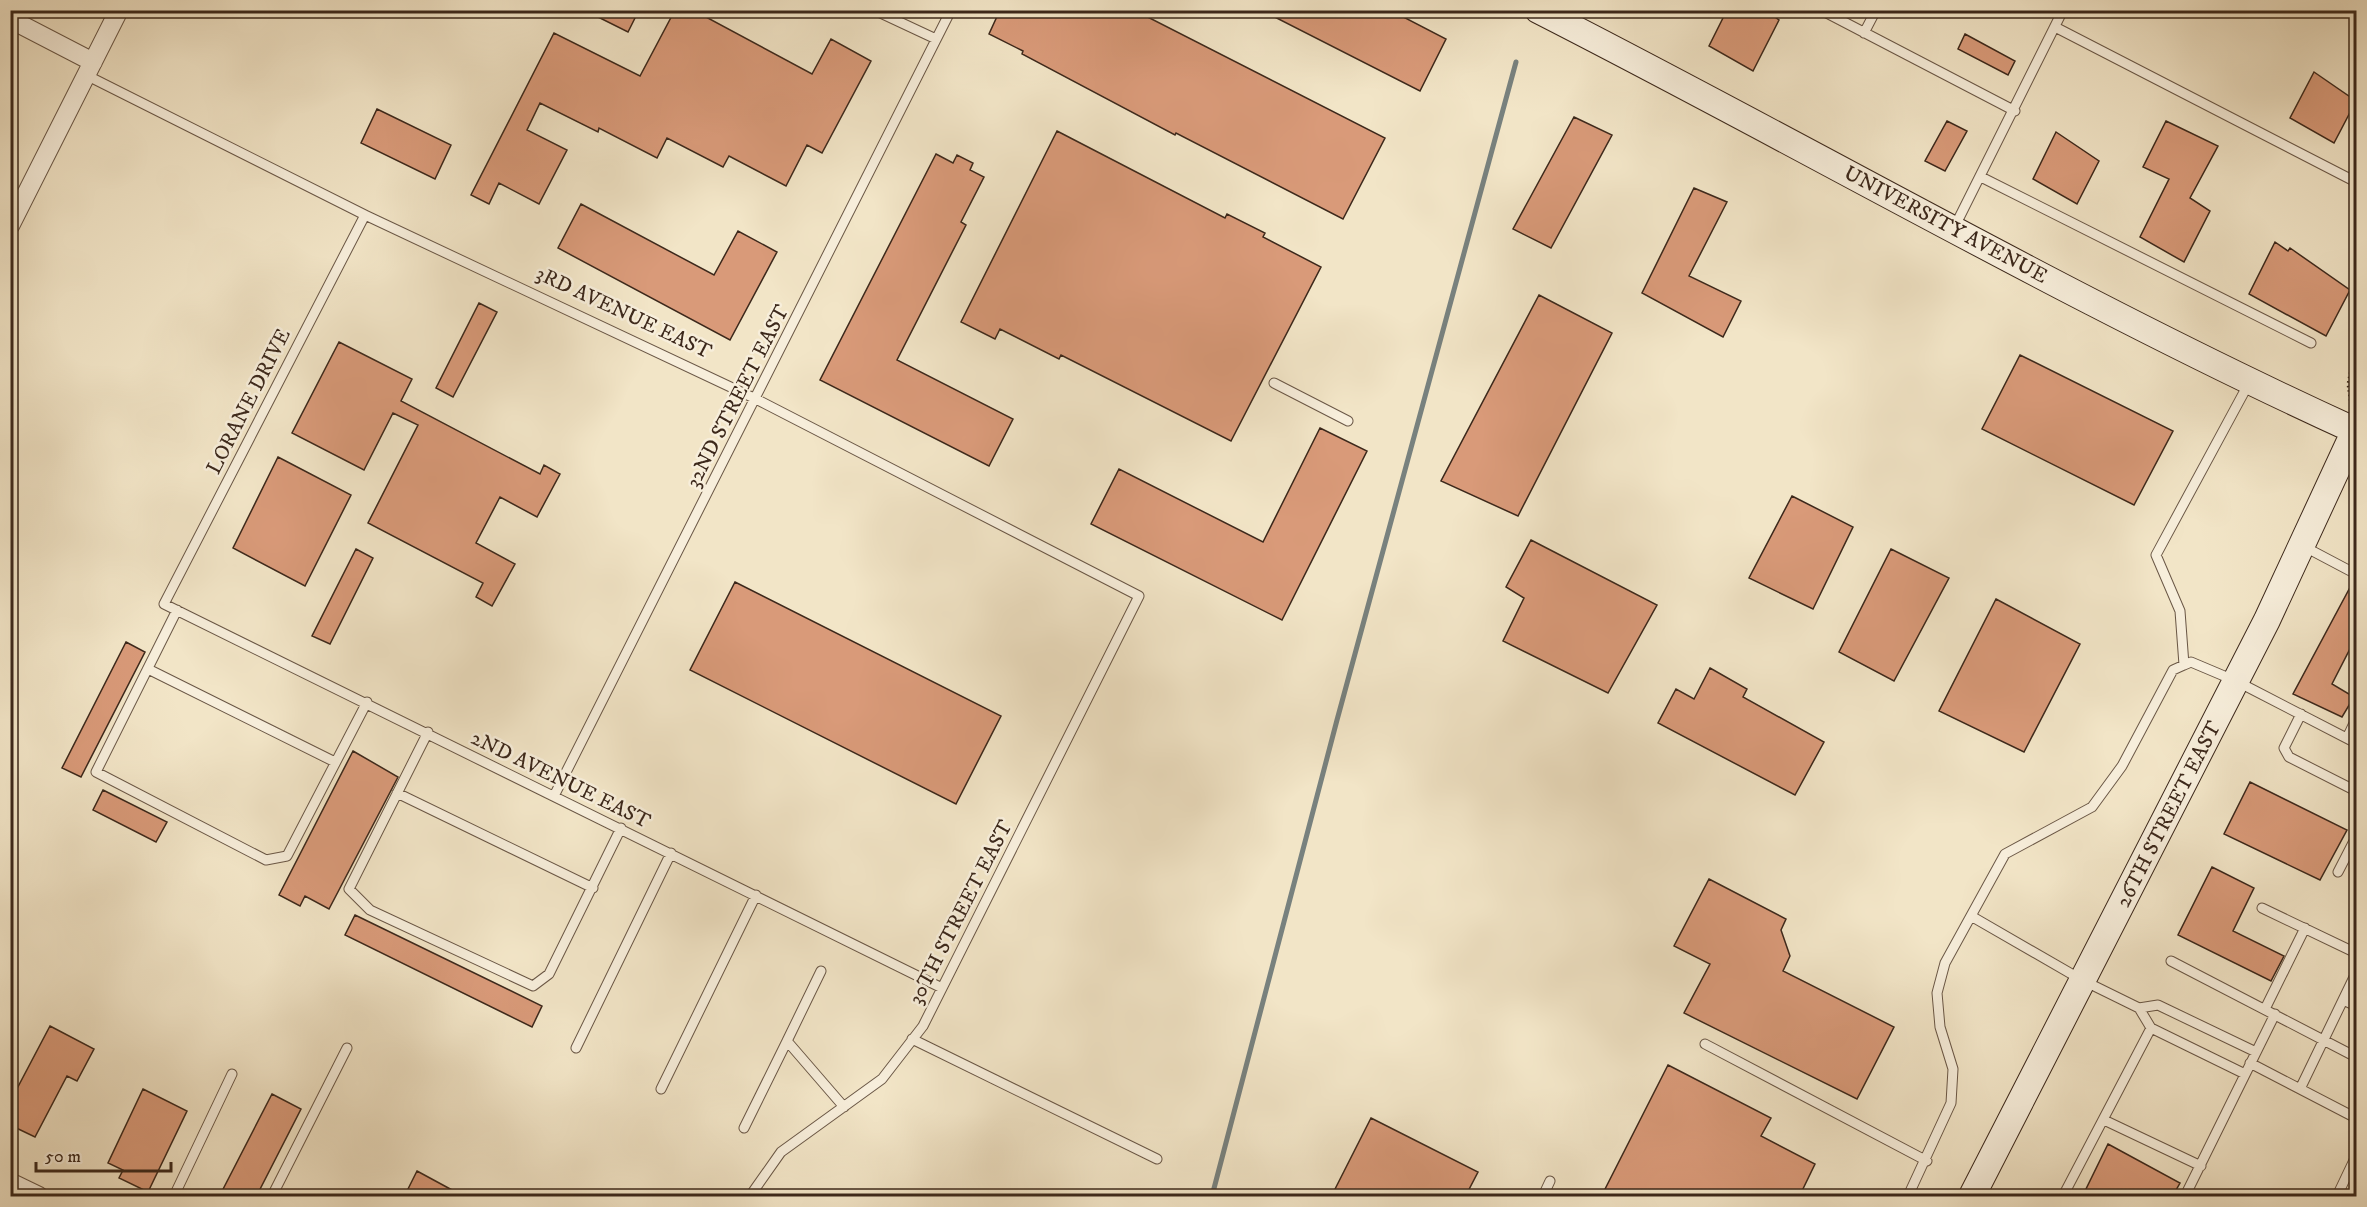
<svg xmlns="http://www.w3.org/2000/svg" width="2367" height="1207" viewBox="0 0 2367 1207" font-family="'IM FELL DW Pica',serif">
  <rect width="100%" height="100%" fill="#f2e5c7"/>
  <filter id="stains"><feTurbulence type="fractalNoise" baseFrequency=".00333" numOctaves="4"/><feColorMatrix values="0 0 0 0 .2 0 0 0 0 .09 0 0 0 0 .02 0 0 0 .5 -.17"/></filter>
  <radialGradient id="worn" r=".72"><stop offset=".6" stop-color="#630" stop-opacity="0"/><stop offset="1" stop-color="#630" stop-opacity=".3"/></radialGradient>
  <g fill="none" stroke-linecap="round" stroke-linejoin="round">
    <path stroke="#78817e" stroke-width="5" d="M1212,1196L1337,720L1516,62"/>
  </g>
  <path fill="#d99a79" stroke="#3c281b" stroke-width="1.5" d="M584,10H639L628,32Z
    M675,10H693L812,74L831,39L871,61L822,153L807,145L786,186L729,156L723,167L667,138L657,158L599,128L598,132L540,103L527,130L567,150L539,204L499,183L489,204L471,195L554,33L640,76Z
    M1000,10H1134L1385,138L1343,219L1176,133L1175,135L1022,54L1023,51L989,34Z
    M1261,10H1390L1446,39L1420,91Z
    M1727,10H1765L1779,20L1753,71L1709,46Z
    M1965,34L2015,61L2008,75L1958,49Z
    M2314,72L2356,101L2334,143L2290,118Z
    M377,109L451,145L435,179L361,143Z
    M1574,117L1612,135L1551,248L1513,229Z
    M1947,121L1967,131L1945,171L1925,161Z
    M2166,121L2218,146L2190,198L2210,211L2184,262L2140,237L2169,179L2143,167Z
    M1057,131L1225,218L1227,214L1265,233L1263,237L1321,267L1231,441L1061,355L1059,359L1000,329L995,339L961,322Z
    M2056,132L2099,161L2077,204L2033,179Z
    M936,154L953,163L957,155L973,163L970,170L984,177L961,222L966,225L897,360L1013,419L989,466L820,380Z
    M1694,188L1727,202L1689,276L1741,301L1723,337L1642,293Z
    M581,204L714,275L738,231L777,252L730,340L558,248Z
    M2275,242L2288,251L2290,248L2350,290L2326,336L2249,294Z
    M1539,295L1612,333L1518,516L1441,481Z
    M479,303L497,312L453,397L436,388Z
    M339,342L412,379L401,401L540,474L544,465L560,474L537,517L500,497L476,543L515,564L492,606L476,597L483,583L368,523L418,425L393,413L364,470L292,433Z
    M2020,355L2173,431L2134,505L1982,429Z
    M1320,428L1367,451L1282,620L1091,524L1119,469L1263,542Z
    M278,457L351,495L305,586L233,548Z
    M1792,496L1853,527L1813,609L1749,578Z
    M1531,540L1657,605L1608,693L1503,641L1524,598L1506,587Z
    M356,549L373,558L330,644L312,636Z
    M1891,549L1949,578L1894,681L1839,652Z
    M2354,580L2356,581V637L2332,684L2354,697L2342,717L2293,694Z
    M735,582L1001,716L956,804L690,670Z
    M1996,599L2080,644L2024,752L1939,711Z
    M126,642L145,652L81,777L62,768Z
    M1710,668L1747,689L1743,697L1824,742L1795,795L1658,723L1676,689L1694,699Z
    M353,751L398,777L329,909L305,896L300,906L279,895Z
    M2250,782L2347,830L2320,880L2224,834Z
    M103,790L167,822L156,842L93,810Z
    M2212,867L2254,888L2233,931L2284,956L2271,981L2178,935Z
    M1709,879L1786,919L1781,930L1790,956L1783,971L1894,1027L1857,1099L1684,1013L1710,964L1674,946Z
    M355,915L542,1006L532,1027L345,935Z
    M50,1026L94,1049L77,1081L67,1076L35,1137L10,1125V1102Z
    M1668,1065L1771,1118L1761,1136L1815,1164L1799,1197H1601Z
    M143,1089L187,1111L148,1192L119,1178L123,1170L108,1163Z
    M272,1094L301,1109L256,1197H219Z
    M1371,1118L1478,1172L1465,1197H1331Z
    M2108,1144L2180,1183L2172,1197H2101L2086,1189Z
    M417,1171L465,1197H404Z"/>
  <g fill="none" stroke-linecap="round" stroke-linejoin="round">
    <defs>
      <path id="lane" d="M874,10L936,39
        M1821,10L2015,111
        M2055,27L2356,182
        M1864,33L1876,10
        M86,75L365,215L756,399L1139,596L923,1026L882,1079L781,1152L750,1196
        M1981,177L2311,343
        M365,215L164,604L942,988
        M1954,228L2063,10
        M1274,383L1348,421
        M2303,546L2356,574
        M177,610L96,772L266,860L287,856L367,702
        M2184,665L2191,662L2236,681L2356,743
        M148,669L335,762
        M2301,714L2284,748L2289,757L2356,791
        M428,732L349,889L370,910L533,986L549,974L621,828
        M2347,738L2356,719
        M397,793L593,888
        M554,796L951,10
        M2338,872L2356,837
        M2262,908L2356,953
        M1971,916L2082,980L2139,1008L2151,1028L2245,1074
        M2171,961L2356,1057
        M2343,1000L2356,1006
        M2139,1008L2158,1005L2256,1052
        M2265,1009L2305,928
        M912,1039L1157,1159
        M787,1041L821,971
        M1705,1044L1927,1161
        M576,1048L671,853
        M2250,1063L2356,1118
        M661,1089L756,895
        M2300,1089L2356,973
        M2104,1120L2201,1166
        M744,1128L787,1041L844,1107
        M174,1196L232,1074
        M272,1196L347,1048
        M1543,1196L1550,1181
        M1908,1196L1951,1103L1953,1069L1940,1027L1937,993L1945,963L2005,854L2092,807L2122,766L2173,670L2184,665L2180,611L2156,555L2249,383
        M2063,1196L2151,1028
        M2185,1196L2275,1014
        M2337,1196L2356,1156"/>
      <path id="street" d="M10,19L93,62
        M10,226L119,10
        M10,1182L39,1196"/>
      <path id="secondary" d="M1538,10C1811,149 2077,304 2356,431
        M1972,1196L2267,620L2356,428"/>
    </defs>
    <use href="#lane" stroke="#6a5746" stroke-width="11"/>
    <use href="#street" stroke="#6a5746" stroke-width="20"/>
    <use href="#secondary" stroke="#3c281b" stroke-width="28"/>
    <path stroke="#3c281b" stroke-width="3" stroke-dasharray="1.5 3" stroke-linecap="butt" d="M2351,405L2348,384L2356,345"/>
    <use href="#lane" stroke="#f7eedb" stroke-width="9"/>
    <use href="#street" stroke="#f7eedb" stroke-width="18"/>
    <use href="#secondary" stroke="#f7eedb" stroke-width="26"/>
  </g>
  <g text-anchor="middle" stroke-width="5" stroke-linejoin="round" paint-order="stroke">
    <g font-size="21" fill="#3c281b" stroke="#f7eedb">
      <text transform="translate(1946 224) rotate(28)" y="7">UNIVERSITY AVENUE</text>
      <text transform="translate(624 312) rotate(25)" y="7">3RD AVENUE EAST</text>
      <text transform="translate(737 396) rotate(-63)" y="7">32ND STREET EAST</text>
      <text transform="translate(248 401) rotate(-63)" y="7">LORANE DRIVE</text>
      <text transform="translate(561 779) rotate(26)" y="7">2ND AVENUE EAST</text>
      <text transform="translate(2168 814) rotate(-63)" y="7">26TH STREET EAST</text>
      <text transform="translate(960 912) rotate(-63)" y="7">30TH STREET EAST</text>
    </g>
  </g>
  <rect width="2367" height="1207" fill="none" stroke="#f2e5c7" stroke-width="36"/>
  <rect x="12" y="12" width="2343" height="1183" fill="none" stroke="#3c281b" stroke-width="3"/>
  <rect x="18" y="18" width="2331" height="1171" fill="none" stroke="#3c281b" stroke-width="1.5"/>
  <path d="M36 1162v9h135v-9" fill="none" stroke="#3c281b" stroke-width="3"/>
  <text x="45" y="1162" font-size="18" fill="#3c281b" stroke="#f7eedb" stroke-width="4.5" paint-order="stroke">50 m</text>
  <rect width="100%" height="100%" filter="url(#stains)"/>
  <rect width="100%" height="100%" fill="url(#worn)"/>
</svg>
